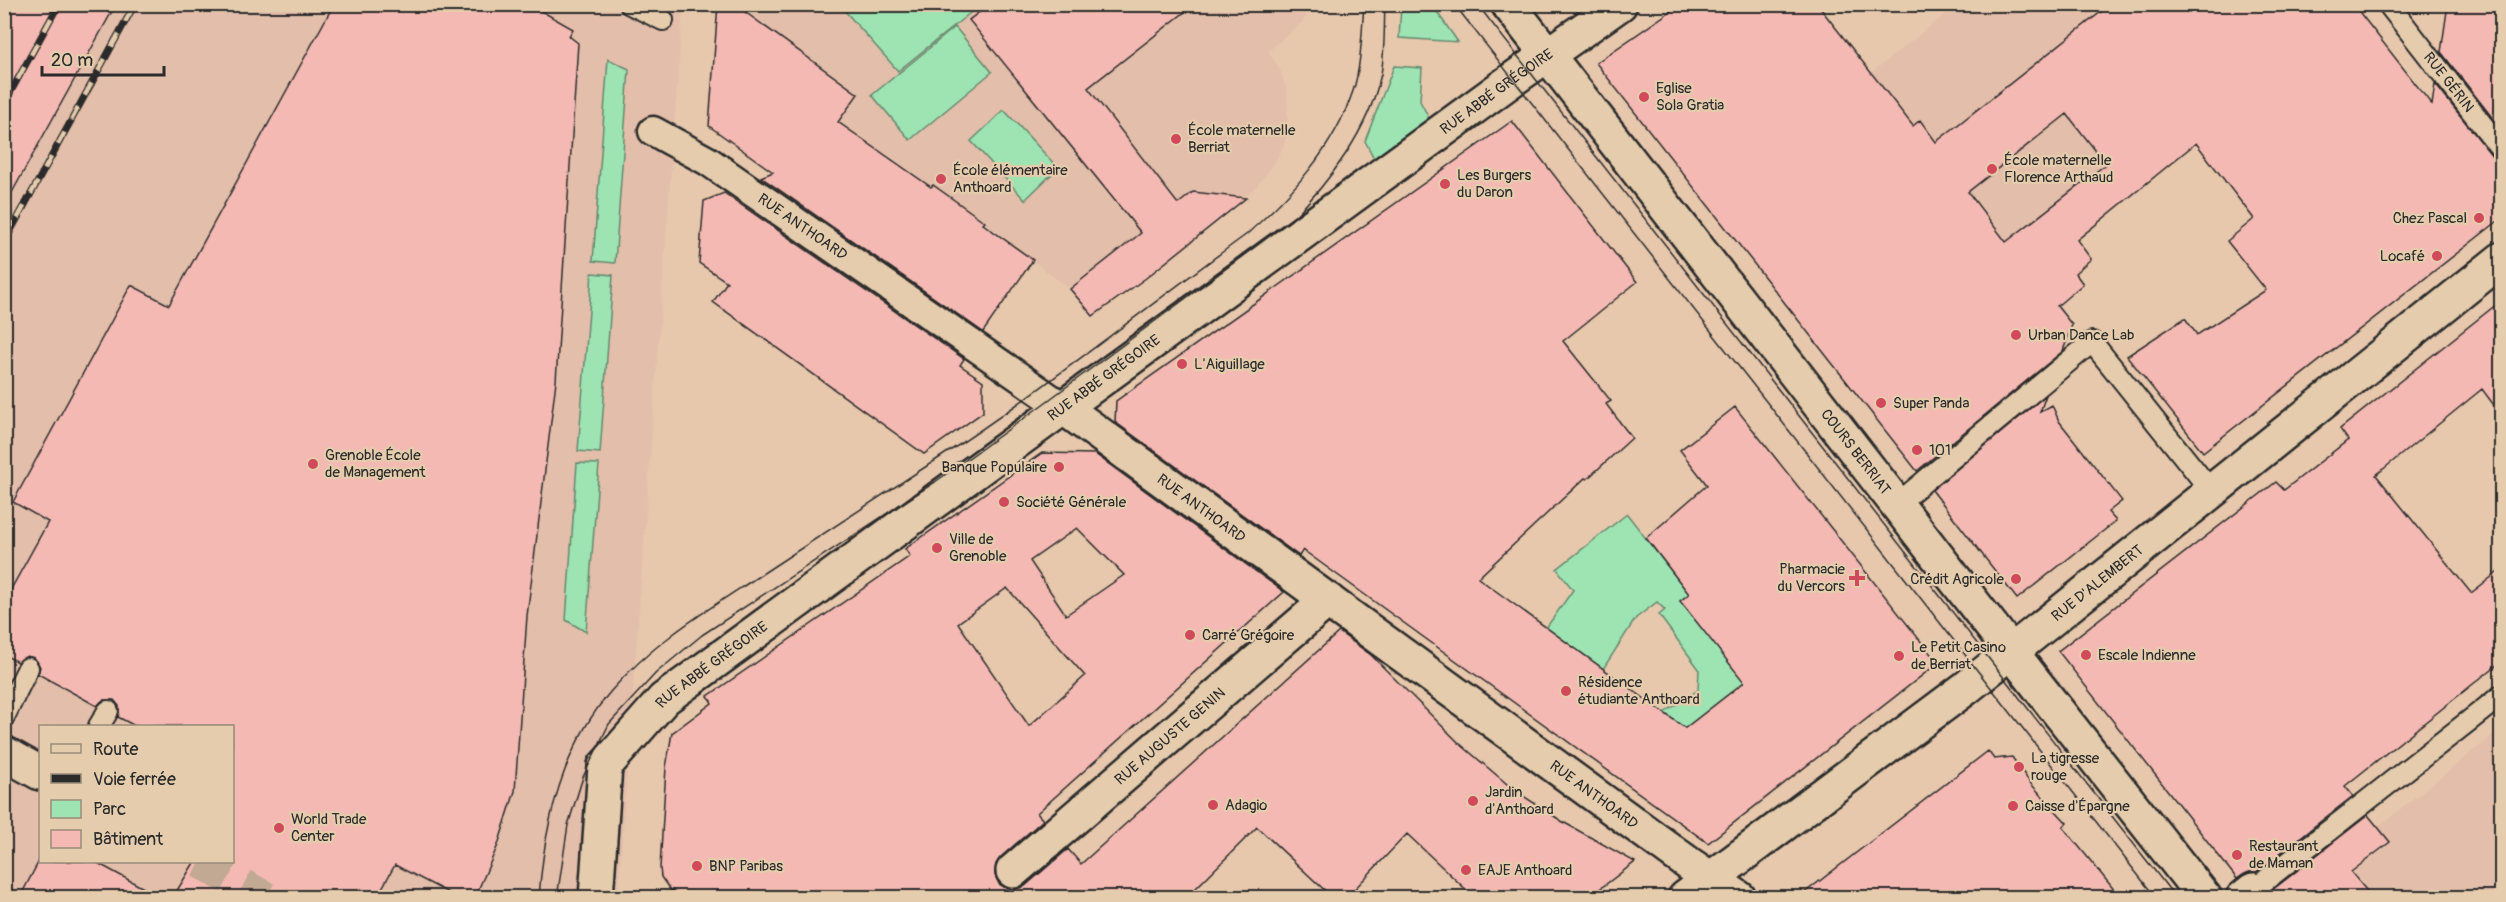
<svg xmlns="http://www.w3.org/2000/svg" width="2506" height="902" viewBox="0 0 2506 902" font-family="Pangolin,sans-serif">
  <rect width="100%" height="100%" fill="#e7c8ad"/>
  <filter id="ink" filterUnits="userSpaceOnUse"><feTurbulence type="fractalNoise" baseFrequency=".0167" numOctaves="2"/><feDisplacementMap in="SourceGraphic" scale="12" xChannelSelector="R" yChannelSelector="G"/><feConvolveMatrix kernelMatrix="1 2 1 2 8 2 1 2 1" color-interpolation-filters="sRGB"/></filter>
  <g filter="url(#ink)">
    <path fill="#e3beaa" fill-rule="evenodd" d="M4,5H683L618,897H5ZM40,726H232V862H40Z
      M718,5H1314L1301,23L1268,51L1280,70L1287,91L1288,130L1283,147L1274,164L1254,189L1223,217L1146,278L1093,316L1070,289L1033,261L988,325L709,126Z
      M1957,5H2086L2171,112L2007,242L1866,293L1810,336L1790,309L1868,244L1920,135L1871,73Z
      M2501,729V897H2372L2338,856L2344,854Z"/>
    <path fill="#9ee4b2" stroke="#64886e" stroke-width="1.5" d="M850,4H980V5L898,71L844,10Z
      M1401,5H1432L1458,42L1399,38Z
      M955,27L992,72L910,140L872,95Z
      M608,59L629,69L615,263L593,261Z
      M1394,66L1422,68L1420,101L1429,118L1375,160L1365,141Z
      M1004,110L1058,168L1025,200L971,141Z
      M592,273L613,275L600,453L578,451Z
      M577,463L599,464L586,632L566,620Z
      M1627,514L1689,594L1680,601L1746,683L1685,728L1664,713L1698,690L1699,669L1659,615L1665,610L1657,602L1636,618L1603,669L1546,628L1573,590L1557,569Z"/>
    <path fill="#f5b9b3" stroke="#2b2b2b" stroke-width="1.5" fill-rule="evenodd" d="M4,4H116L4,207Z
      M334,4H529L573,29L569,36L578,43L556,381L527,616L515,791L498,845L475,897H456L395,865L377,897H173L195,861H232V726H135L118,717L119,706L114,700H103L97,706L38,674L40,667L34,658L27,656L18,662L4,655V602L48,522L13,502L131,285L169,305Z
      M718,4H734L858,94L838,122L931,187L933,185L985,222L983,224L1033,260L983,332L761,177L773,172L709,126Z
      M990,4H1195L1088,88L1178,204L1193,192L1246,198L1146,278L1093,316L1070,289L1141,233L969,20Z
      M1681,4H1817L1913,126L1920,120L1936,142L2111,4H2353L2432,105L2435,84L2493,157L2502,162V218L2203,452L2127,356L2185,318L2197,335L2266,290L2227,241L2254,219L2196,143L2077,240L2091,259L2075,273L2083,284L2057,306L2072,325L2063,351L1917,471L1596,63ZM2067,114L2106,164L2006,242L1968,192Z
      M2448,4H2502V130L2441,52Z
      M1512,121L1637,282L1563,341L1611,401L1606,404L1632,438L1587,479L1585,478L1478,578L1685,728L1744,682L1680,601L1689,594L1646,538L1707,485L1680,450L1735,407L1938,663L1708,843L1303,550L1299,556L1115,422L1116,401Z
      M724,193L964,359L960,365L983,381V412L924,454L713,302L727,282L699,263L704,201Z
      M2502,300V416L2482,389L2376,475L2471,593L2502,569V661L2345,786L2353,796L2256,872H2250L2237,879L2058,651L2276,482L2284,490L2348,440L2340,429Z
      M2046,395L2040,412L2052,405L2059,421L2122,501L2108,512L2116,521L2017,599L1932,490Z
      M1042,453L1095,454L1284,592L1037,813L1043,820L1001,857L996,864L995,875L999,884L1006,888L1016,889L1025,886L1068,849L1081,864L1339,632L1371,655L1459,743L1514,790L1563,822L1635,862L1589,897H1474L1407,834L1347,897H1332L1257,827L1187,897H683L670,890L661,877L660,868L666,767L672,733L712,703L708,696L910,556L905,549ZM1077,528L1124,575L1066,615L1030,561ZM1007,588L1085,676L1029,726L958,623Z
      M1988,751L1994,759L2012,757L2031,784L2067,823L2063,827L2120,897H1799Z
      M2368,815L2390,842L2351,872L2372,897H2270L2271,891Z
      M39,861H94L160,897H20Z"/>
    <g fill="none" stroke-linecap="round" stroke-linejoin="round">
      <path stroke="#c1a993" stroke-width="33" stroke-dasharray="33 16" stroke-linecap="butt" d="M200,862L266,898"/>
      <defs>
        <g id="service">
          <path d="M630,4L663,20"/>
          <path id="s1" d="M2388,4L2502,150"/>
          <path d="M1897,504L2092,342L2212,492"/>
          <path d="M4,717L28,668"/>
          <path d="M99,726L108,711"/>
          <path d="M2253,890L2502,695"/>
        </g>
        <g id="pedestrian">
          <path id="s2" d="M653,131L708,161L1064,408"/>
        </g>
        <g id="minor">
          <path id="s3" d="M1064,408L1692,866L1739,898"/>
          <path d="M4,753L40,773"/>
          <path id="s4" d="M605,766L664,699L1513,79L1620,4"/>
          <path id="s5" d="M1013,871L1328,600"/>
          <path id="s6" d="M1685,898L1966,688L2502,259"/>
          <path d="M2243,898L2253,890"/>
        </g>
        <g id="tertiary">
          <path id="s7" d="M1508,4L2034,681L2205,898"/>
          <path d="M596,898L605,766"/>
        </g>
      </defs>
      <use href="#service" stroke="#2b2b2b" stroke-width="24"/>
      <use href="#pedestrian" stroke="#2b2b2b" stroke-width="33"/>
      <use href="#minor" stroke="#2b2b2b" stroke-width="38"/>
      <use href="#tertiary" stroke="#2b2b2b" stroke-width="38"/>
      <use href="#service" stroke="#e4ccac" stroke-width="20"/>
      <use href="#pedestrian" stroke="#e4ccac" stroke-width="28"/>
      <use href="#minor" stroke="#e4ccac" stroke-width="33"/>
      <use href="#tertiary" stroke="#e4ccac" stroke-width="33"/>
      <path stroke="#2b2b2b" stroke-width="1.5" d="M1454,4L2156,898
        M1477,4L2176,898
        M539,898C544,824 562,748 611,691C653,642 709,609 762,574C820,536 878,498 936,460C1043,390 1144,309 1247,234C1292,194 1333,150 1353,91C1361,69 1362,29 1364,4
        M557,898L568,825L583,777L609,724L656,673L702,635L935,482L1023,419L1290,221C1330,182 1369,129 1381,74C1385,52 1384,27 1385,4"/>
      <defs>
        <path id="rail" d="M4,104L59,4
          M4,243L135,4"/>
      </defs>
      <use href="#rail" stroke="#2b2b2b" stroke-width="7"/>
      <use href="#rail" stroke="#e4ccac" stroke-width="4.5" stroke-dasharray="14" stroke-linecap="butt"/>
    </g>
  </g>
  <g fill="#d1495b" stroke="#e4ccac" stroke-width="2">
    <circle cx="1644" cy="97" r="6"/>
    <circle cx="1176" cy="139" r="6"/>
    <circle cx="1992" cy="169" r="6"/>
    <circle cx="941" cy="179" r="6"/>
    <circle cx="1445" cy="184" r="6"/>
    <circle cx="2479" cy="218" r="6"/>
    <circle cx="2437" cy="256" r="6"/>
    <circle cx="2016" cy="335" r="6"/>
    <circle cx="1182" cy="364" r="6"/>
    <circle cx="1881" cy="403" r="6"/>
    <circle cx="1917" cy="450" r="6"/>
    <circle cx="313" cy="464" r="6"/>
    <circle cx="1059" cy="467" r="6"/>
    <circle cx="1004" cy="502" r="6"/>
    <circle cx="937" cy="548" r="6"/>
    <path d="M1854 569h6v6h6v6h-6v6h-6v-6h-6v-6h6z"/>
    <circle cx="2016" cy="579" r="6"/>
    <circle cx="1190" cy="635" r="6"/>
    <circle cx="2086" cy="655" r="6"/>
    <circle cx="1899" cy="656" r="6"/>
    <circle cx="1566" cy="691" r="6"/>
    <circle cx="2019" cy="767" r="6"/>
    <circle cx="1473" cy="801" r="6"/>
    <circle cx="1213" cy="805" r="6"/>
    <circle cx="2013" cy="806" r="6"/>
    <circle cx="279" cy="828" r="6"/>
    <circle cx="2237" cy="855" r="6"/>
    <circle cx="697" cy="866" r="6"/>
    <circle cx="1466" cy="870" r="6"/>
  </g>
  <g text-anchor="middle" stroke-width="4.5" stroke-linejoin="round" paint-order="stroke">
    <g font-size="15" fill="#2b2b2b" stroke="#e4ccac">
      <text dy="5" stroke="none"><textPath href="#s1" startOffset="99">RUE GÉRIN</textPath></text>
      <text dy="5" stroke="none"><textPath href="#s4" startOffset="1120">RUE ABBÉ GRÉGOIRE</textPath></text>
      <text dy="5" stroke="none"><textPath href="#s2" startOffset="178">RUE ANTHOARD</textPath></text>
      <text dy="5" stroke="none"><textPath href="#s4" startOffset="634">RUE ABBÉ GRÉGOIRE</textPath></text>
      <text dy="5" stroke="none"><textPath href="#s7" startOffset="567">COURS BERRIAT</textPath></text>
      <text dy="5" stroke="none"><textPath href="#s3" startOffset="170">RUE ANTHOARD</textPath></text>
      <text dy="5" stroke="none"><textPath href="#s6" startOffset="519">RUE D'ALEMBERT</textPath></text>
      <text dy="5" stroke="none"><textPath href="#s4" startOffset="148">RUE ABBÉ GRÉGOIRE</textPath></text>
      <text dy="5" stroke="none"><textPath href="#s5" startOffset="207">RUE AUGUSTE GENIN</textPath></text>
      <text dy="5" stroke="none"><textPath href="#s3" startOffset="656">RUE ANTHOARD</textPath></text>
    </g>
    <g font-size="15" fill="#2b2b2b" stroke="#e4ccac" text-anchor="start">
      <text x="1656" y="93">Eglise<tspan x="1656" dy="17">Sola Gratia</tspan></text>
      <text x="1188" y="135">École maternelle<tspan x="1188" dy="17">Berriat</tspan></text>
      <text x="2004" y="165">École maternelle<tspan x="2004" dy="17">Florence Arthaud</tspan></text>
      <text x="953" y="175">École élémentaire<tspan x="953" dy="17">Anthoard</tspan></text>
      <text x="1457" y="180">Les Burgers<tspan x="1457" dy="17">du Daron</tspan></text>
      <text x="2467" y="223" text-anchor="end">Chez Pascal</text>
      <text x="2425" y="261" text-anchor="end">Locafé</text>
      <text x="2028" y="340">Urban Dance Lab</text>
      <text x="1194" y="369">L'Aiguillage</text>
      <text x="1893" y="408">Super Panda</text>
      <text x="1929" y="455">101</text>
      <text x="325" y="460">Grenoble École<tspan x="325" dy="17">de Management</tspan></text>
      <text x="1047" y="472" text-anchor="end">Banque Populaire</text>
      <text x="1016" y="507">Société Générale</text>
      <text x="949" y="544">Ville de<tspan x="949" dy="17">Grenoble</tspan></text>
      <text x="1845" y="574" text-anchor="end">Pharmacie<tspan x="1845" dy="17">du Vercors</tspan></text>
      <text x="2004" y="584" text-anchor="end">Crédit Agricole</text>
      <text x="1202" y="640">Carré Grégoire</text>
      <text x="1911" y="652">Le Petit Casino<tspan x="1911" dy="17">de Berriat</tspan></text>
      <text x="2098" y="660">Escale Indienne</text>
      <text x="1578" y="687">Résidence<tspan x="1578" dy="17">étudiante Anthoard</tspan></text>
      <text x="2031" y="763">La tigresse<tspan x="2031" dy="17">rouge</tspan></text>
      <text x="1485" y="797">Jardin<tspan x="1485" dy="17">d'Anthoard</tspan></text>
      <text x="1225" y="810">Adagio</text>
      <text x="2025" y="811">Caisse d'Épargne</text>
      <text x="291" y="824">World Trade<tspan x="291" dy="17">Center</tspan></text>
      <text x="2249" y="851">Restaurant<tspan x="2249" dy="17">de Maman</tspan></text>
      <text x="709" y="871">BNP Paribas</text>
      <text x="1478" y="875">EAJE Anthoard</text>
    </g>
  </g>
  <rect width="2506" height="902" fill="none" stroke="#e4ccac" stroke-width="24"/>
  <rect x="12" y="12" width="2482" height="878" fill="none" stroke="#2b2b2b" stroke-width="2" filter="url(#ink)"/>
  <rect x="39" y="725" width="195" height="138" fill="#e4ccac" stroke="#9a8c78" stroke-width="1.5"/>
  <rect x="51" y="744" width="30" height="9" fill="#e4ccac" stroke="#9a8c78" stroke-width="1.5"/>
  <text x="93" y="755" font-size="18" fill="#2b2b2b">Route</text>
  <rect x="51" y="774" width="30" height="9" fill="#2b2b2b" stroke="#9a8c78" stroke-width="1.5"/>
  <text x="93" y="785" font-size="18" fill="#2b2b2b">Voie ferrée</text>
  <rect x="51" y="800" width="30" height="18" fill="#9ee4b2" stroke="#9a8c78" stroke-width="1.5"/>
  <text x="93" y="815" font-size="18" fill="#2b2b2b">Parc</text>
  <rect x="51" y="830" width="30" height="18" fill="#f5b9b3" stroke="#9a8c78" stroke-width="1.5"/>
  <text x="93" y="845" font-size="18" fill="#2b2b2b">Bâtiment</text>
  <path d="M42 66v9h122v-9" fill="none" stroke="#2b2b2b" stroke-width="3"/>
  <text x="51" y="66" font-size="18" fill="#2b2b2b" stroke="#e4ccac" stroke-width="4.5" paint-order="stroke">20 m</text>
</svg>
